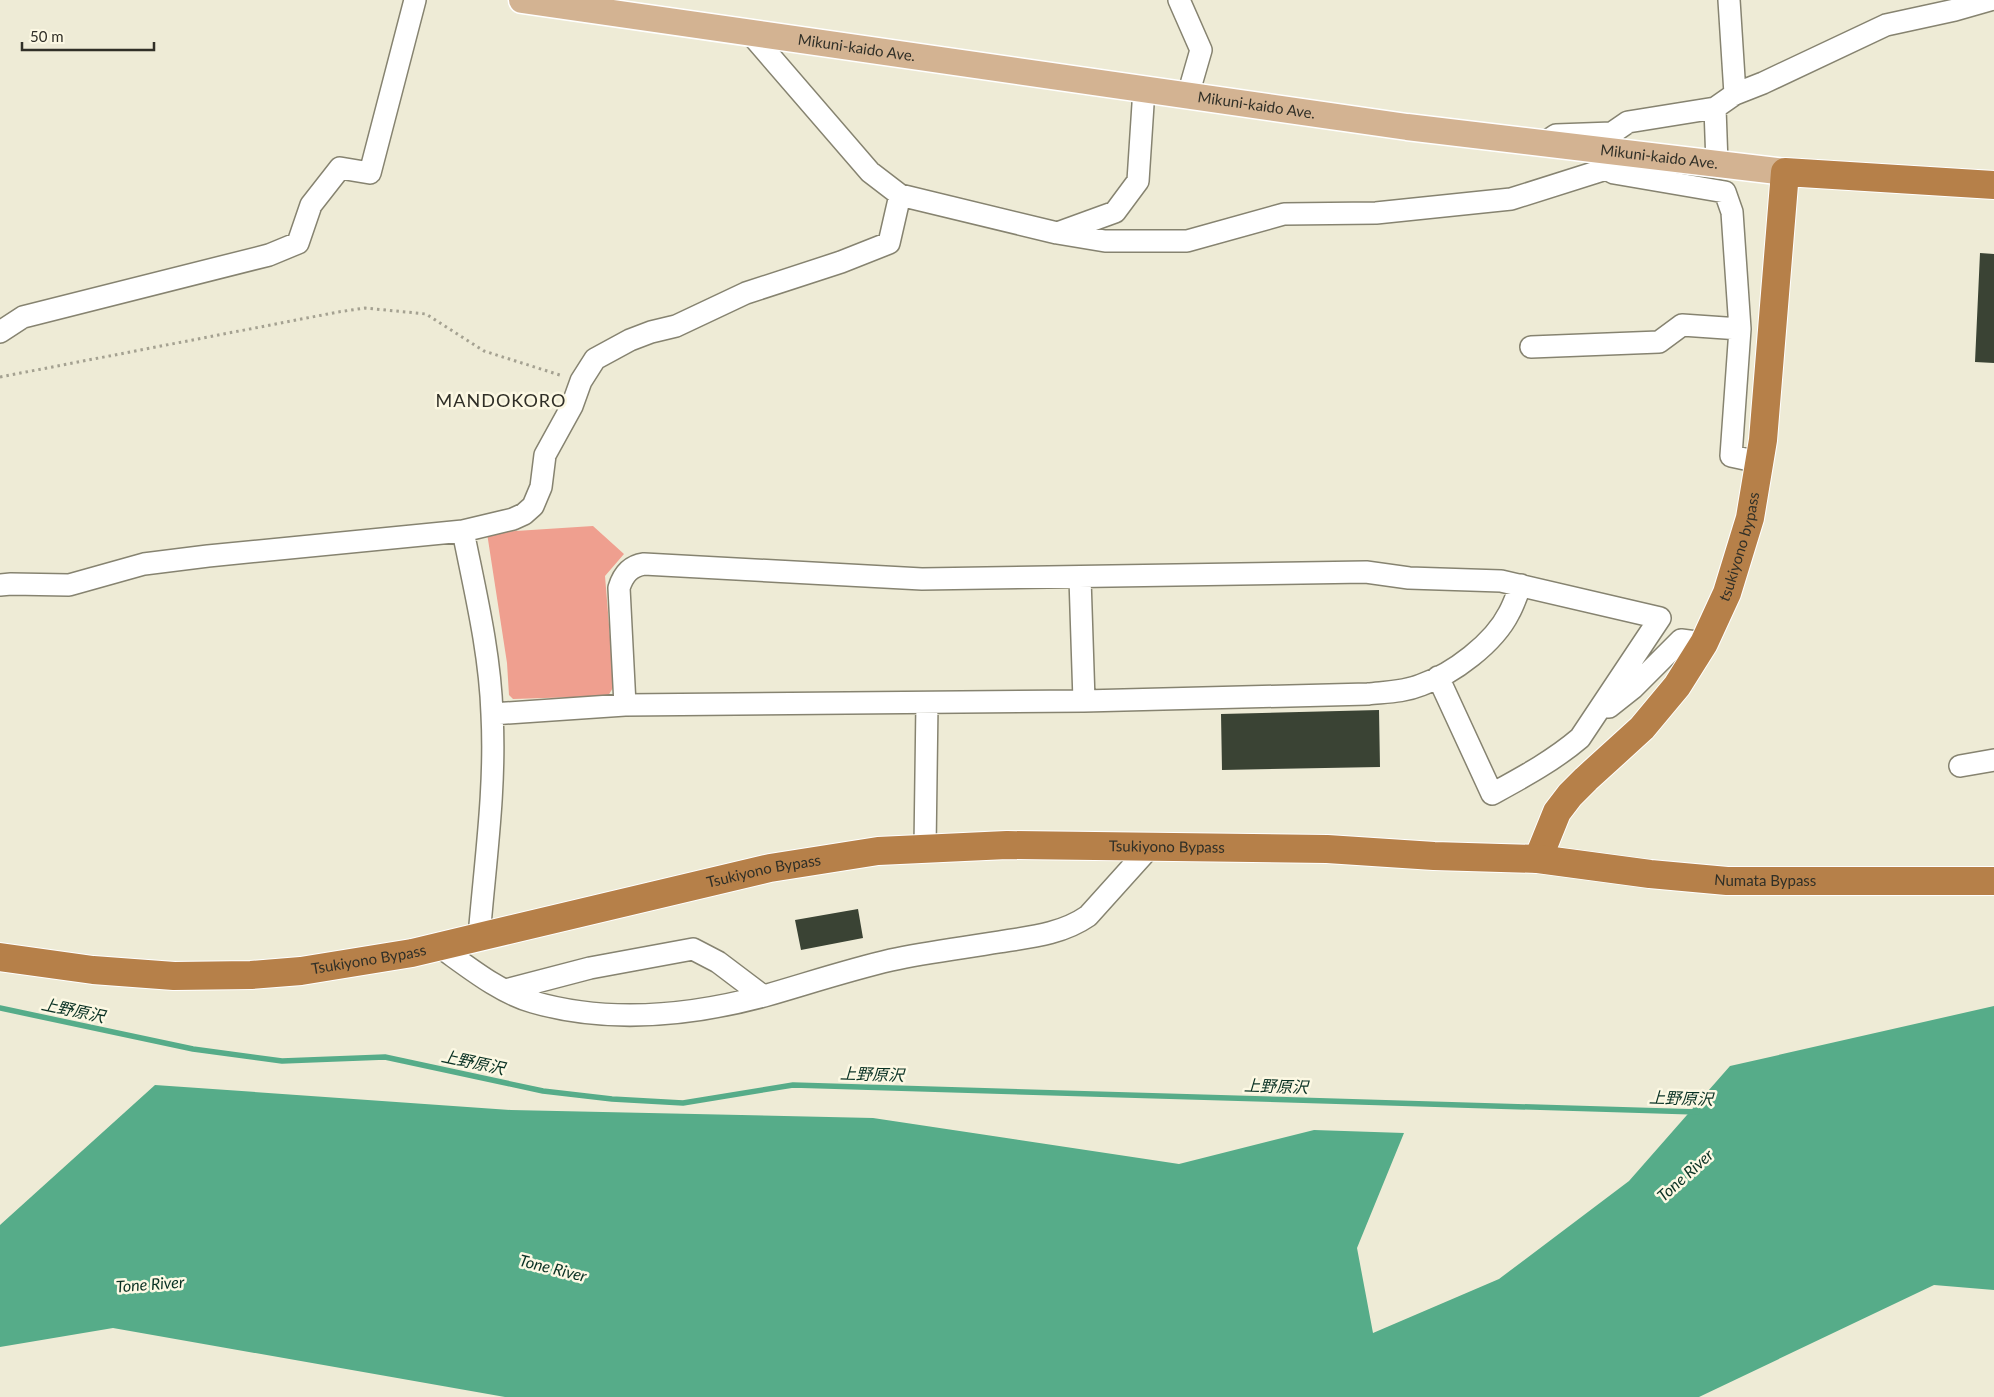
<svg xmlns="http://www.w3.org/2000/svg" width="1994" height="1397" viewBox="0 0 1994 1397" font-family="Lato,'Noto Sans JP',sans-serif">
  <rect width="100%" height="100%" fill="#eeebd6"/>
  <path fill="#ef9f8f" d="M593,526L624,554L605,576L614,686L608,696L513,699L509,695L507,663L487,533Z"/>
  <path fill="#56ac89" d="M1994,1006V1290L1934,1285L1699,1397H505L113,1328L0,1347V1225L155,1085L511,1110L873,1118L1179,1164L1314,1130L1404,1133L1357,1248L1373,1333L1499,1279L1629,1181L1730,1066Z"/>
  <g fill="none" stroke-linecap="round" stroke-linejoin="round">
    <path stroke="#56ac89" stroke-width="5.5" d="M0,1008L193,1049L282,1061L385,1057L543,1091L612,1099L683,1103L793,1085L1697,1112"/>
  </g>
  <path fill="#3a4334" d="M1980,253L1994,254V363L1975,362Z
    M1379,710L1380,767L1222,770L1221,714Z
    M858,909L863,938L801,950L795,920Z"/>
  <g fill="none" stroke-linecap="round" stroke-linejoin="round">
    <defs>
      <path id="minor" d="M1179,0L1201,50L1188,95
        M1729,0L1735,94
        M750,33L870,172L900,195L1057,233L1105,241H1187L1284,214L1376,213L1511,199L1606,169L1609,152
        M1715,108L1717,164
        M1550,139L1556,135L1612,133L1628,122L1715,108L1735,94L1763,83L1886,25L1955,10L1990,0
        M1606,169L1614,173L1725,192L1732,212L1740,329
        M1060,232L1115,212L1138,181L1144,89
        M0,332L23,317L269,255L298,243L311,205L340,168L370,173L415,0
        M1531,347L1659,342L1682,325L1740,329L1731,456L1759,462
        M463,531C475,591 490,652 492,714C496,788 485,863 479,937
        M1080,578L1084,701
        M0,585L11,584L69,585L144,564L208,556L463,531L513,519L524,514L533,506L541,487L545,455L572,406L581,381L595,359L630,340L651,332L676,326L746,293L841,262L889,243L900,195
        M625,705L619,588C623,575 630,566 644,564L922,579L1366,572L1409,578L1501,581L1660,618L1580,738C1553,761 1523,777 1492,794L1438,677
        M1609,707L1633,688L1681,640L1704,643
        M492,714L625,705L1084,701L1368,694C1386,692 1404,692 1421,685C1453,674 1494,643 1509,613C1514,604 1517,594 1521,585
        M1960,766L1994,760
        M925,848L927,703
        M440,947C467,966 500,993 533,1002C609,1024 689,1016 764,996C806,984 848,970 891,960C927,952 963,948 999,942C1031,937 1062,934 1088,916L1151,846
        M506,990L590,968L693,949L718,962L763,996"/>
      <g id="major">
        <path id="s1" d="M522,0L1407,127L1785,172"/>
      </g>
      <g id="highway">
        <path id="s2" d="M1538,859L1557,812L1570,795L1586,779L1642,728L1677,686L1704,643L1727,593L1750,518L1763,440L1785,172L1994,185"/>
        <path id="s3" d="M0,957L93,970L174,976L251,975L301,971L412,953L770,868L878,851L1007,845L1327,849L1434,856L1538,859L1650,874L1727,881H1994"/>
      </g>
    </defs>
    <use href="#minor" stroke="#868370" stroke-width="24"/>
    <use href="#major" stroke="#fff" stroke-width="29"/>
    <use href="#highway" stroke="#fff" stroke-width="30"/>
    <path stroke="#a4a191" stroke-width="3" stroke-dasharray="2.5 4" stroke-linecap="butt" d="M0,377L338,312L365,308L426,314L484,351L563,376"/>
    <use href="#minor" stroke="#fff" stroke-width="21"/>
    <use href="#major" stroke="#d3b392" stroke-width="26"/>
    <use href="#highway" stroke="#b68049" stroke-width="28"/>
  </g>
  <g text-anchor="middle" stroke-width="5" stroke-linejoin="round" paint-order="stroke">
    <g font-size="15" fill="#302f27" stroke="#fcf8e3">
      <text dy="5" stroke="none"><textPath href="#s1" startOffset="338">Mikuni-kaido Ave.</textPath></text>
      <text dy="5" stroke="none"><textPath href="#s1" startOffset="742">Mikuni-kaido Ave.</textPath></text>
      <text dy="5" stroke="none"><textPath href="#s1" startOffset="1148">Mikuni-kaido Ave.</textPath></text>
      <text dy="5" stroke="none"><textPath href="#s2" startOffset="379">tsukiyono bypass</textPath></text>
      <text dy="5" stroke="none"><textPath href="#s3" startOffset="1181">Tsukiyono Bypass</textPath></text>
      <text dy="5" stroke="none"><textPath href="#s3" startOffset="776">Tsukiyono Bypass</textPath></text>
      <text dy="5" stroke="none"><textPath href="#s3" startOffset="1781">Numata Bypass</textPath></text>
      <text dy="5" stroke="none"><textPath href="#s3" startOffset="371">Tsukiyono Bypass</textPath></text>
    </g>
    <g font-size="16" font-style="italic" fill="#093123" stroke="#fcf8e3">
      <text transform="translate(73 1010) rotate(12)" y="6">上野原沢</text>
      <text transform="translate(473 1062) rotate(12)" y="6">上野原沢</text>
      <text transform="translate(872 1074) rotate(2)" y="6">上野原沢</text>
      <text transform="translate(1276 1086) rotate(2)" y="6">上野原沢</text>
      <text transform="translate(1681 1098) rotate(2)" y="6">上野原沢</text>
      <text transform="translate(1685 1175) rotate(-42)" y="6">Tone River</text>
      <text transform="translate(553 1268) rotate(14)" y="6">Tone River</text>
      <text transform="translate(150 1284) rotate(-4)" y="6">Tone River</text>
    </g>
    <g font-size="18" letter-spacing="1" fill="#302f27" stroke="#fcf8e3">
      <text x="501" y="407">MANDOKORO</text>
    </g>
  </g>
  <path d="M22 42v8h132v-8" fill="none" stroke="#302f27" stroke-width="2.5"/>
  <text x="30" y="42" font-size="15" fill="#302f27" stroke="#fcf8e3" stroke-width="4" paint-order="stroke">50 m</text>
</svg>
